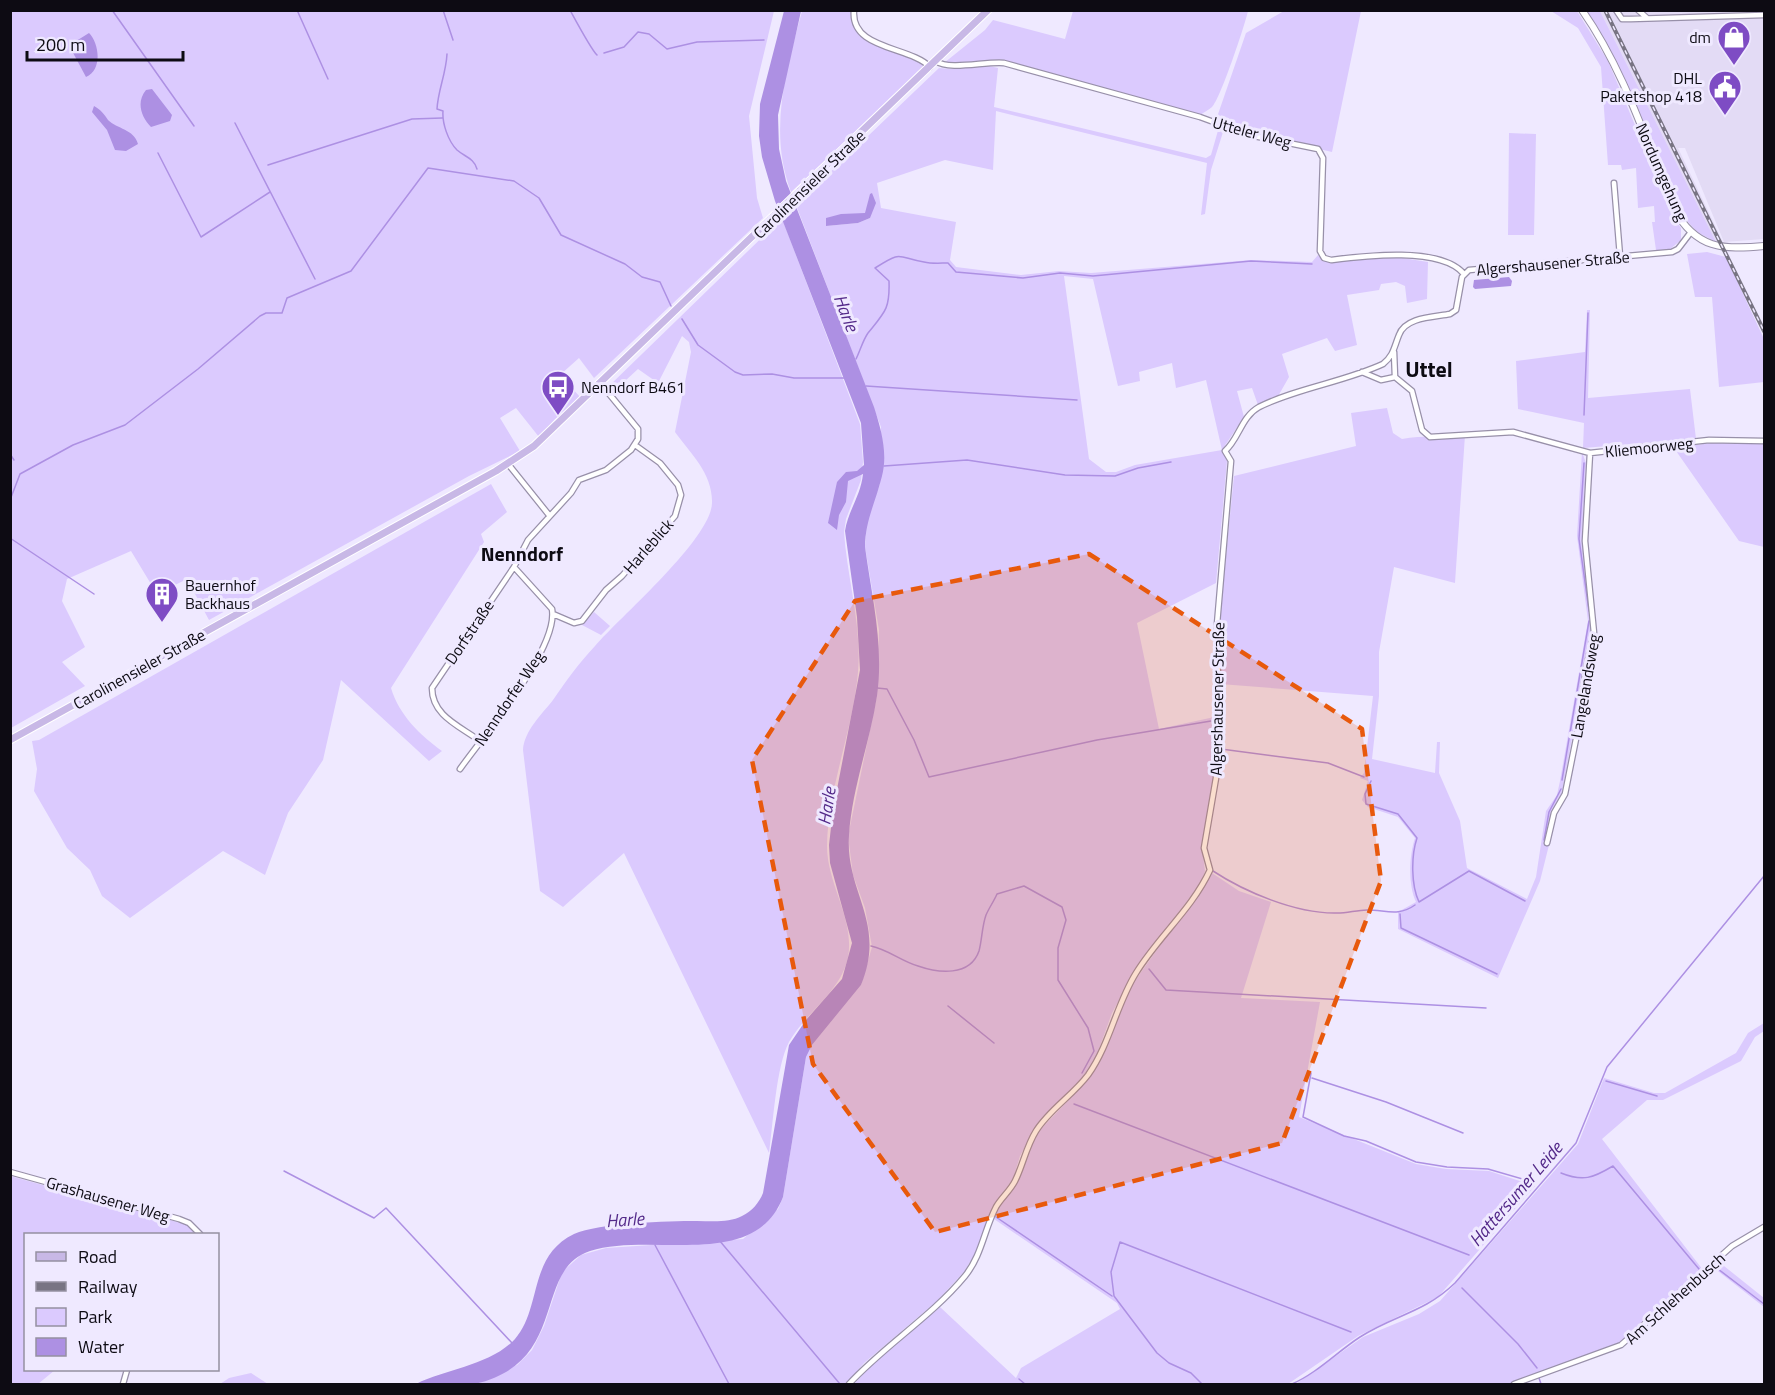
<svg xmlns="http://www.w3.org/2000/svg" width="1775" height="1395" viewBox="0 0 1775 1395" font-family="'Titillium Web',sans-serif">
  <rect width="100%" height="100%" fill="#efe9ff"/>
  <path fill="#e3dbf5" d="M1600,11H1764V239L1724,242L1685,148H1678L1730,257H1726L1713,237Z"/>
  <path fill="#dbcafe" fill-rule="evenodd" d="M11,11H774L749,116L757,198L763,218L594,378L579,358L560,375L581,398L555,419L539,437L516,408L500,418L520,451L469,476L209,620L187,579L157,594L131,551L67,579L62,601L85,647L62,662L85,686L11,728Z
    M802,11H853V24L864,39L927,66L791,192C768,131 786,71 802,11Z
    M1073,11H1248C1245,25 1220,100 1212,107C1209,110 1204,112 1200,115L1004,61L944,63L985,30L993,20L1065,39Z
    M1284,11H1361L1332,152L1259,135L1216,120L1246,33Z
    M1551,11H1577L1608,61L1675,220L1681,228V240L1669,250H1656L1652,222H1655L1654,206L1638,208L1636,168L1622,170L1621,165H1608L1601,67L1578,28Z
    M1585,11H1600L1716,242L1697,232L1679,212L1616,62Z
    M985,65L998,68L994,107L1206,158L1211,155L1219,127L1224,129L1211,170L1205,214L1201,215L1207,163L996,111L993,170L945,160L877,183L881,208L956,222L950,260L956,267L1021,275L1059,271L1091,273L1251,260L1312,262L1318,255L1327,262L1384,255L1428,262L1427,299L1407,303L1405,286L1396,282L1381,284L1379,290L1347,295L1357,345L1335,351L1327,338L1282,354L1289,377L1277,398L1258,405L1252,388L1237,391L1244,417L1222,450L1227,461L1216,583L1137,623L1159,729L1219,716L1214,778L1202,847L1205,871L1201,883L1138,965L1112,1013L1095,1060L1081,1079L1036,1126L1020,1156L1013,1179L993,1206L978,1249L964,1272L936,1302L864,1363L846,1384H474L517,1365L532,1350L544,1326L562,1272L581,1255L606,1248L743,1239L778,1209L783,1197L806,1057L812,1045L861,985L872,947L865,908L853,875L848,836L877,696L879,630L865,547L867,519L880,484L881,427L796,205L939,68L951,69ZM869,199L870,218L858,223L826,226C839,211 848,216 866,214ZM1064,276L1093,279L1118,386L1140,381L1139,372L1172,363L1176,388L1206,380L1222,450L1135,465L1116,472H1106L1089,459Z
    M1509,133L1536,134L1534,235H1508Z
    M782,218L860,424L863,462L861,480L846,519L844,532C847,578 862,625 858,672C853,731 828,787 827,846C827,884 855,920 848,957C841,992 806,1012 789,1042C776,1066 773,1125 769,1153L624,853L563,907L540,891L523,750C524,731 542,714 553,700C566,681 579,663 595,646C621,616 711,539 712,503C713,474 691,454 675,432L691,352L689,342L682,336L658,383L638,369L612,393L608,387Z
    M1707,252L1726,257L1764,339V382L1719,387L1712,297H1695L1687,254Z
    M1587,310H1590L1588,398L1690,389L1696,439L1583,448L1584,423L1518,409L1516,361L1585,352Z
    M1387,408L1393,433L1402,439C1423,435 1443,438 1465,435L1455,583L1394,567L1379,652V696L1372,759L1435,773L1437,742H1440L1439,773L1460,821L1467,868L1527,899L1536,877L1546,811L1557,795L1560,781L1588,621L1577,536L1582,452L1586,463L1582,539L1592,633L1561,797L1552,813L1544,843L1549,845L1540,881L1498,978L1398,929V912L1416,902C1408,885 1409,856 1415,838L1398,817L1368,807L1362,800L1368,781L1360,778L1364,773L1373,696L1220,684L1219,624L1234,476L1356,446L1351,413Z
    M1711,443L1764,444V547L1739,541L1674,448Z
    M491,484L507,512L481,534L484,542L391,688C399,715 420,735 442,751L429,761L341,680L323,760L288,813L265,875L223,851L130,918L102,896L90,870L67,848L34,791L37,769L32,741L39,740Z
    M594,612L610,626L601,635L582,625Z
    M1212,873L1239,891L1271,902L1241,998L1320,1002L1299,1117L1416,1164L1446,1169L1489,1171L1535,1186L1438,1297L1358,1336L1288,1384H854L869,1368L940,1307L1016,1378L1021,1368L1120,1309L1117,1303L994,1219L998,1208L1018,1181L1029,1148L1040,1130L1084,1084L1099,1063L1129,989Z
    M1764,1023V1031L1755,1037L1741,1061L1663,1100H1647L1602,1139L1703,1270L1630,1336L1609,1349L1514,1381L1510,1384H1296L1363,1337L1419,1314L1440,1301L1578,1144L1604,1078L1654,1093H1665L1736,1053L1748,1033Z
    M10,1176L188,1225L196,1234H26V1370H55L38,1384H11Z
    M1719,1262L1764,1298V1307L1714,1268Z
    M251,1373L268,1384H220L229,1378Z"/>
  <path fill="#ad90e3" d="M784,11H801L778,115L779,149L786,181L874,407C881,429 888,453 882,476C876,501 865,521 865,547C872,598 884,645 877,696C870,742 852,788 849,835C845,893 887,922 861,985L812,1045L806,1057L783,1197C754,1272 651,1231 590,1251C532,1270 570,1362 475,1384C457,1388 434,1384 416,1384C447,1369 491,1365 515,1339C542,1308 528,1256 574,1234C599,1223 668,1221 697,1221C712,1221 729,1223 742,1216C752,1211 759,1203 763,1193L789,1045L806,1020L842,979L852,943L830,863L829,845L833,810L860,670L857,617L845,531C848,511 861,495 863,474L848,481L846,502L839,515L837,530L828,523L837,482L846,472L857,471L864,465L861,423L775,201L762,157L759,136L760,104Z
    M89,33C99,43 103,70 86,77L71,49L73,43Z
    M152,89L172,115L170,121L151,127C141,117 136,102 146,90Z
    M94,106C101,110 104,114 108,120C117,129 134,129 138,144L126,151L115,150L107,130L92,112Z
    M872,193L876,203L870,218L858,223L826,226V218L841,214L865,213L870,194Z
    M1509,277L1512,281L1511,286L1475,289L1473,287L1474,280Z"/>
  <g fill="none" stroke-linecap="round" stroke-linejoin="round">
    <path stroke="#ad90e3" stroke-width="1.5" d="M112,10L194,126
      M297,10L328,79
      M443,10L453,40
      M570,10C576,21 591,49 597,55
      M604,53L624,47L638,32L649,34L667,49L697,42L764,40
      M447,54C446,74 438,90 437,109L443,111C442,123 448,141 457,150C465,157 474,158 477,169
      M235,123L315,279
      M158,153L201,237L270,192
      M268,165L412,119L442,118
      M682,319L698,345L735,372L743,375L772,374L794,378H846
      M856,359C860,351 863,340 868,333C885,312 890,309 889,281L875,268C903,250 896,257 924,262C932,264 941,263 948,263L956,272L1023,278L1060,273L1093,276L1251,261L1312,264
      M866,386L1077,400
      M1584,415L1588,313
      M10,454L14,460
      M1584,463L1579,539L1589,611
      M884,466L967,460L1065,475L1115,476L1138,468L1171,462
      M10,500L20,474L73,445L125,425L198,369L260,316L266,313H282L287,298L351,271L428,168L514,181L539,198L561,235L625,264L642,277L660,282L671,306
      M10,538L94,594
      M877,688L887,689L914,740L929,777L1097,740L1211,721
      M1221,749L1328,763L1364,777
      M1562,780L1589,621
      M1371,781L1365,794L1366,804L1398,814L1417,838C1411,856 1411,885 1419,902L1469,871L1525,901
      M1544,840L1549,812L1561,789
      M1213,871C1245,892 1295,913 1334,913C1345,914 1356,910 1367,910C1386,910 1398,917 1415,905
      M1400,914L1401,928L1497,974
      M871,946C889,950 901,961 918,966C938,973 970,977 979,951C982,940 982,926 986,915C989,908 994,901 997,894L1024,886L1062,907L1066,920L1058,948V980L1088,1028L1094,1051L1082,1073
      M1149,969L1166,990L1486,1008
      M948,1006L994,1043
      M1311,1073L1303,1117L1344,1136L1366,1141L1416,1162L1447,1167L1488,1169L1533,1182
      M1312,1078L1386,1102L1463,1133
      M1606,1081L1657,1096
      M1074,1104L1469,1255
      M284,1171L374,1218L386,1208L512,1343
      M1561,1173C1583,1182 1593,1178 1613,1166L1699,1269
      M996,1217L1112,1296
      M719,1240L840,1384
      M655,1245L729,1384
      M1718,1269L1764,1304
      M1462,1288L1518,1344L1537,1368
      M1539,1378L1541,1384
      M1019,1379L1025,1384
      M1202,1384L1191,1373L1169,1363L1157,1353L1114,1296L1111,1272L1120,1242L1351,1332
      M1292,1384C1317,1373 1337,1352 1360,1337C1394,1315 1424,1313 1455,1283L1576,1143L1607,1067L1764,876"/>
    <defs>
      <path id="street" d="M854,10C850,50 910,46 930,67
        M1616,10L1622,19H1631L1764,15
        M1638,10L1647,18
        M936,61C949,71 986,61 1004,63L1200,117L1249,135L1318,149L1323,158L1320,251L1324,258L1331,260C1363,256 1441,246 1464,274
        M1614,183L1620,256
        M1394,352L1395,377L1412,391L1422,430L1430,437L1513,432L1590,453L1709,440L1764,441
        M1362,372L1381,380L1395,377
        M508,464L549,515
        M553,614L574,623L582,621L606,590L622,576L675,516L681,495L678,485L660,463L635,445
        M480,741C460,726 432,716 432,688L514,567L528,540L571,493L579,480L606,470L631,450L638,439V429L601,384
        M460,769C484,735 559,648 552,609L514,567
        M1547,843L1554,813L1565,794L1578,729L1586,669L1594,633L1585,541L1590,453
        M10,1172L179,1219L189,1223L200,1234
        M123,1384L127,1370
        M849,1384C885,1345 931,1317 965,1276C982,1255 984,1230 996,1207C1001,1198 1010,1191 1015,1181C1023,1165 1026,1147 1036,1131C1049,1110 1073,1095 1088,1075C1110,1044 1116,1005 1136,973C1158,937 1192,909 1210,870L1204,848L1216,778L1219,737L1217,624L1231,461L1225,451C1239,439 1241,417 1259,407C1297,388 1344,382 1383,364C1394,355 1394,347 1399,335C1405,317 1434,317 1450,314L1456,310L1462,277L1469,270L1672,252L1678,249L1691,232
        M1514,1384L1621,1345L1732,1246L1764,1227"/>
      <path id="secondary" d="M1582,10C1624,70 1646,141 1674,209C1696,249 1723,250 1764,246"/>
      <path id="primary" d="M10,740L496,471L534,446L988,10"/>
    </defs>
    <use href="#street" stroke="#9890a9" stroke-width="7"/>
    <use href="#secondary" stroke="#9890a9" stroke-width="8"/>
    <use href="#primary" stroke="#fff" stroke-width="9"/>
    <use href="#street" stroke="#fff" stroke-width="4.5"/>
    <use href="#secondary" stroke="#fff" stroke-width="6"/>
    <use href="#primary" stroke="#c8b8e6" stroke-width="7"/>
    <defs>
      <path id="rail" d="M1605,10L1764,331"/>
    </defs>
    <use href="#rail" stroke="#787483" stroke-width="4"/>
    <use href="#rail" stroke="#efe9ff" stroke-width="1.5" stroke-dasharray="4.5" stroke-linecap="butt"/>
  </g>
  <path fill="#e8590c" fill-opacity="0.2" stroke="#e8590c" stroke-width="4.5" stroke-dasharray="12 8" stroke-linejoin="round" d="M1089,554L1362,729L1381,881L1282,1143L935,1232L813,1064L752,760L855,601Z"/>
  <defs>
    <symbol id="shop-pin" viewBox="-11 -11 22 30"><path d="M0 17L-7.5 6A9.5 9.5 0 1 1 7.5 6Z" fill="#7e4cc4" stroke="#efe9ff"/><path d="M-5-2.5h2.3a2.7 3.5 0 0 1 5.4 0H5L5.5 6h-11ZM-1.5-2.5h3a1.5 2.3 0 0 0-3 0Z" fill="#fff"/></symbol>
    <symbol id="civic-pin" viewBox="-11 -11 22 30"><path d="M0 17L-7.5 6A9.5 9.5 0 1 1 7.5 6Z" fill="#7e4cc4" stroke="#efe9ff"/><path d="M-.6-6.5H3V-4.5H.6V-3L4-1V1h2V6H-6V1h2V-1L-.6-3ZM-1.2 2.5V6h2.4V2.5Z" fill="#fff"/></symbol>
    <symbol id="bus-pin" viewBox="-11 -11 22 30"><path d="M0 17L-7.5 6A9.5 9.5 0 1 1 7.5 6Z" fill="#7e4cc4" stroke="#efe9ff"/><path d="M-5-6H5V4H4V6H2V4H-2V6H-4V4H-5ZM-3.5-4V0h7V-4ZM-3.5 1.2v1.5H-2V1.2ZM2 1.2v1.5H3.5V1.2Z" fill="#fff"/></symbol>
    <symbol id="building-pin" viewBox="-11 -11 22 30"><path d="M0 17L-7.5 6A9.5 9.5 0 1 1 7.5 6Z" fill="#7e4cc4" stroke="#efe9ff"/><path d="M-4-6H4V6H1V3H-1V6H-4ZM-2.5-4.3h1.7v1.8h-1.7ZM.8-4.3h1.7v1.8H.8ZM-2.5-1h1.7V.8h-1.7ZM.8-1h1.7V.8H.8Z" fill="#fff"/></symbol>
  </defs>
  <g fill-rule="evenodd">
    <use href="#shop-pin" x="1715" y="18" width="38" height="52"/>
    <use href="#civic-pin" x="1706" y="68" width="38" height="52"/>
    <use href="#bus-pin" x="539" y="368" width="38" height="52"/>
    <use href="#building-pin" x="143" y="575" width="38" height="52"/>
  </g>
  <g text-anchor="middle" stroke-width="6" stroke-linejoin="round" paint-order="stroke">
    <g font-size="16" fill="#0d0b13" stroke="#efe9ff" text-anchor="end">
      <text x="1711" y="43">dm</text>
      <text x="1702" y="84">DHL<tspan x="1702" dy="18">Paketshop 418</tspan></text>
      <text x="581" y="393" text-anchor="start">Nenndorf B461</text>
      <text x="185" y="591" text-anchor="start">Bauernhof<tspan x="185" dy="18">Backhaus</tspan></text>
    </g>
    <g font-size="16" fill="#0d0b13" stroke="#efe9ff">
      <text transform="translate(1252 132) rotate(15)" y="6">Utteler Weg</text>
      <text transform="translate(1662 172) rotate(66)" y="6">Nordumgehung</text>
      <text transform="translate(809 184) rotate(-44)" y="6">Carolinensieler Straße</text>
      <text transform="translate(1553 263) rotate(-5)" y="6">Algershausener Straße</text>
      <text transform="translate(1649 447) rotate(-6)" y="6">Kliemoorweg</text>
      <text transform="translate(648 546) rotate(-49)" y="6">Harleblick</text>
      <text transform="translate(469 632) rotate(-56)" y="6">Dorfstraße</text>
      <text transform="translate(139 669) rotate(-29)" y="6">Carolinensieler Straße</text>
      <text transform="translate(1585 686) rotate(-80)" y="6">Langelandsweg</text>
      <text transform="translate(509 698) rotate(-56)" y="6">Nenndorfer Weg</text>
      <text transform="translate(1217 699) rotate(-89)" y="6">Algershausener Straße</text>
      <text transform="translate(108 1199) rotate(16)" y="6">Grashausener Weg</text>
      <text transform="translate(1675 1298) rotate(-42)" y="6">Am Schlehenbusch</text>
    </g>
    <g font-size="18" font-style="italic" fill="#532989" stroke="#efe9ff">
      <text transform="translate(846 313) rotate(69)" y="6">Harle</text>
      <text transform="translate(827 806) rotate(-81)" y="6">Harle</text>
      <text transform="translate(1516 1194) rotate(-49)" y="6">Hattersumer Leide</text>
      <text transform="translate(625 1220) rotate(-4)" y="6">Harle</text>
    </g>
    <g font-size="20" font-weight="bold" fill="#0d0b13" stroke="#efe9ff">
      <text x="522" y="561">Nenndorf</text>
    </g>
    <g font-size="22" font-weight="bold" fill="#0d0b13" stroke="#efe9ff">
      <text x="1429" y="377">Uttel</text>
    </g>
  </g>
  <rect width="1775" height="1395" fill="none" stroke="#0d0b13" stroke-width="24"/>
  <rect x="24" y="1233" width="195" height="138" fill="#efe9ff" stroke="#9590a1" stroke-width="1.5"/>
  <rect x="36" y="1252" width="30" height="9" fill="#c8b8e6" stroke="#9590a1" stroke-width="1.5"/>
  <text x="78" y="1263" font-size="18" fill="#0d0b13">Road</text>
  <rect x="36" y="1282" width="30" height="9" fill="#787483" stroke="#9590a1" stroke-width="1.5"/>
  <text x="78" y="1293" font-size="18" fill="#0d0b13">Railway</text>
  <rect x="36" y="1308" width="30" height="18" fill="#dbcafe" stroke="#9590a1" stroke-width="1.5"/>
  <text x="78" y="1323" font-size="18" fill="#0d0b13">Park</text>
  <rect x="36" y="1338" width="30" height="18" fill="#ad90e3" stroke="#9590a1" stroke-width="1.5"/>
  <text x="78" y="1353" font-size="18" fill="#0d0b13">Water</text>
  <path d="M27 51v9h156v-9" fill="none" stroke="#0d0b13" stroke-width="3"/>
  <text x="36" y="51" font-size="18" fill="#0d0b13" stroke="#efe9ff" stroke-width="4.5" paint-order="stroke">200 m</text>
</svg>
